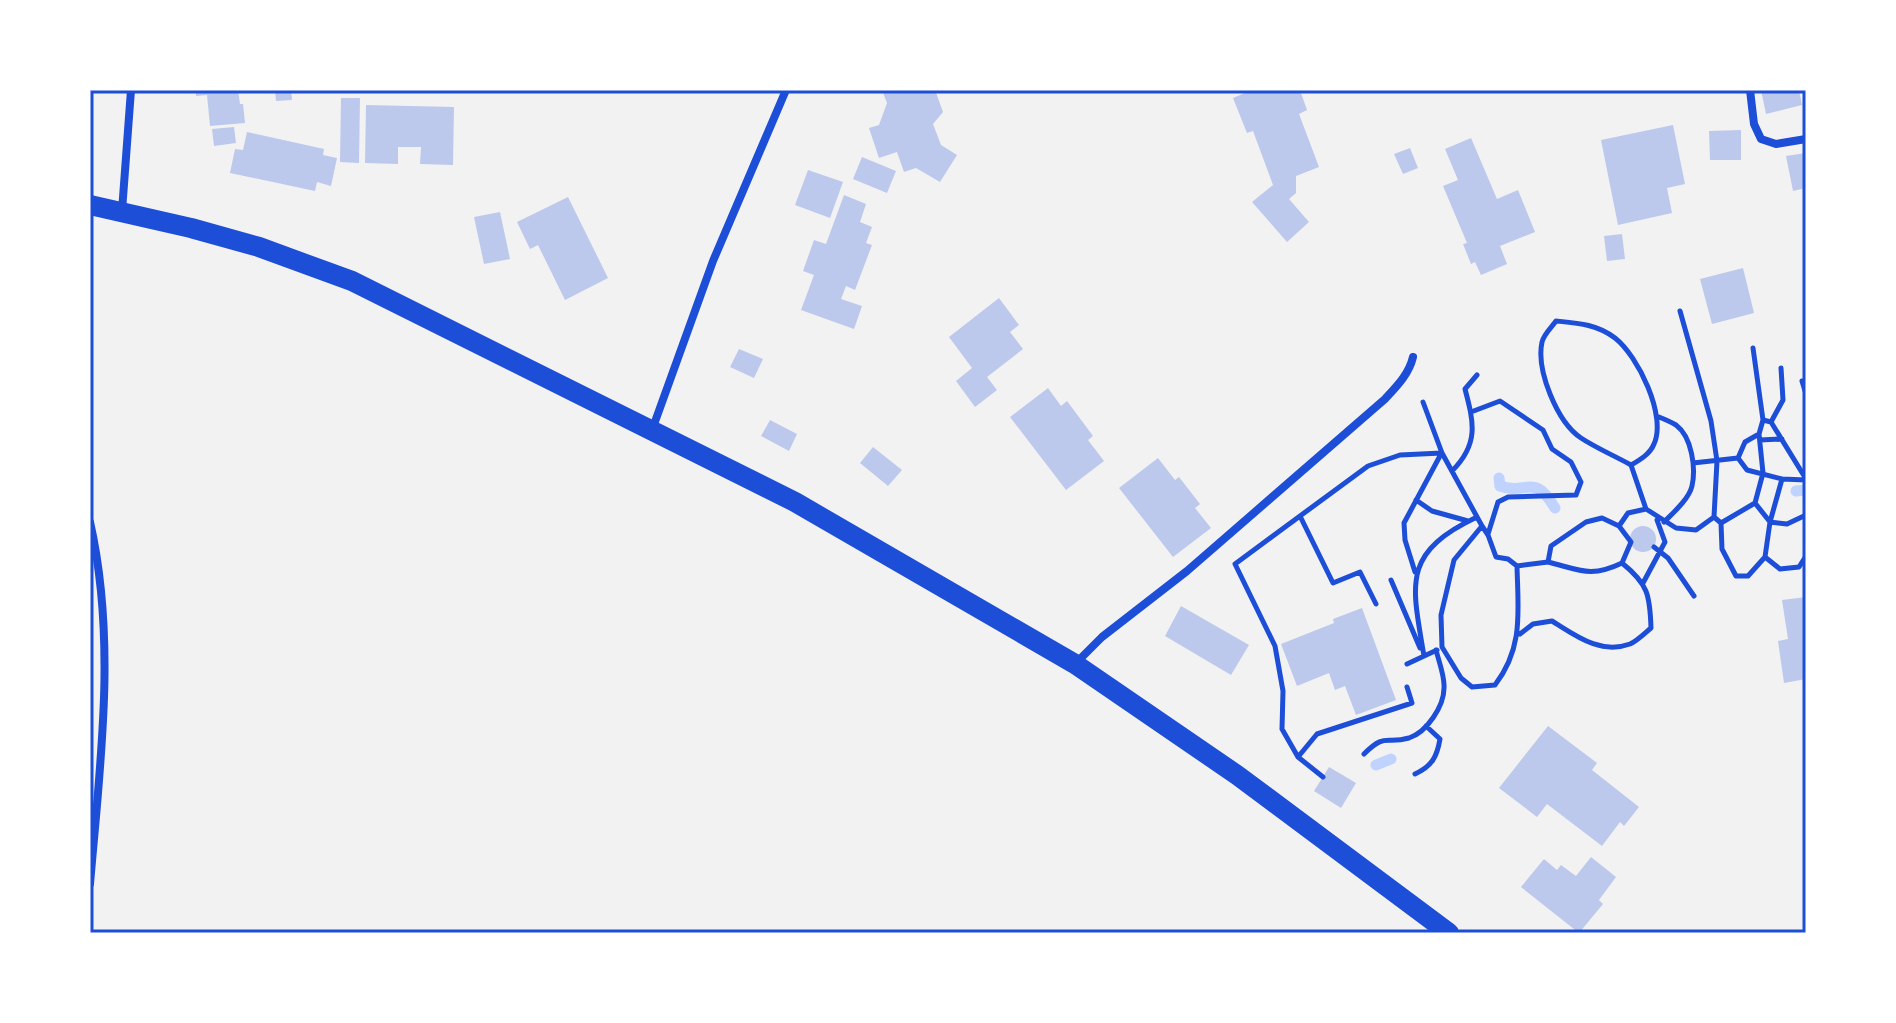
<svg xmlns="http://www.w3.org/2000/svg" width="1896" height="1023" viewBox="0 0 1896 1023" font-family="'DejaVu Sans',sans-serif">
  <rect width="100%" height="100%" fill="#f2f2f2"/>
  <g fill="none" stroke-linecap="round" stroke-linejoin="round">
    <path stroke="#bfd3fe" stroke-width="11" d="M1499,478L1500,486C1527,496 1533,471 1555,508
      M1796,491L1806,490
      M1376,765L1391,759"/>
  </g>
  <path fill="#bdc9ec" d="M196,90H238L240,104H243L245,123L210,126L207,95L196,96Z
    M275,90H291L292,100L276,101Z
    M882,90H935L943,112L933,124L941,145L957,155L940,182L916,168L904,172L897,152L879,158L869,128L879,125L887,103Z
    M1252,90H1300L1307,110L1299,114L1319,167L1296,176V193L1289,199L1309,222L1287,242L1252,202L1273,185L1253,131L1247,133L1233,98Z
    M1761,90H1799L1802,105L1766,114Z
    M341,98H360L359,163L340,162Z
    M366,105L454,107L453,165L420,164L421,147H398V164L365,163Z
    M1673,125L1685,184L1667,188L1672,213L1618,225L1601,140Z
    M234,127L236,143L214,146L212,129Z
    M1741,130V160H1710L1709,131Z
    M247,132L324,149L323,155L337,158L331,186L317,182L315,191L230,173L235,149L243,150Z
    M1471,138L1497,199L1518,190L1535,232L1500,246L1507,264L1481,275L1475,262L1471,264L1463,244L1467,243L1443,186L1458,180L1445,149Z
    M1410,148L1418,168L1403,174L1394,154Z
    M1806,153V188L1793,191L1786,156Z
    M862,157L896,171L887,193L853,179Z
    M808,170L843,182L830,218L795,205Z
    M844,195L866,204L860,222L872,227L866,243L872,245L855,290L846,286L841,299L862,306L854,329L801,310L814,275L803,271L814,240L826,244Z
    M568,197L608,278L565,300L538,245L530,249L517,222Z
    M500,212L510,259L484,264L474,217Z
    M1622,234L1625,259L1607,261L1604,236Z
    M1743,268L1754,313L1712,324L1700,279Z
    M999,298L1019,325L1010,332L1023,349L987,377L997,390L975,407L956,381L972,368L949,337Z
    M739,349L763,359L754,378L730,367Z
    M1048,388L1061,406L1067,401L1093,436L1088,440L1104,461L1066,490L1010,417Z
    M770,420L797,434L789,451L761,436Z
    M873,447L902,470L888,486L860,463Z
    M1158,458L1175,480L1179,477L1200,504L1195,508L1211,528L1173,557L1119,488Z
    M1630 539a13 13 0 1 1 26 0a13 13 0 1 1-26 0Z
    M1806,597V679L1784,683L1778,641L1788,639L1782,600Z
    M1181,606L1249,645L1231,675L1165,636Z
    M1362,608L1396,700L1356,715L1345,686L1335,690L1329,673L1297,686L1281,644L1334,623L1333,619Z
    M1548,726L1597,763L1592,770L1639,807L1624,826L1620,822L1602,846L1547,804L1537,817L1499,788Z
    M1329,767L1356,783L1341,808L1314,791Z
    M1591,857L1616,877L1599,900L1603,904L1579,933L1521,887L1544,859L1557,870L1561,865L1576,876Z"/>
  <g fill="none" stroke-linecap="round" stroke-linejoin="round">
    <path stroke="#1d4ed8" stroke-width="5" d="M1802,381L1806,394
      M1423,402L1442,453L1482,526
      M1471,412L1500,401L1543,430L1552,449L1571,462L1581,482L1576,495L1508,497L1498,502L1488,534
      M1659,417C1664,419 1671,422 1676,425C1692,437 1696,468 1692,486C1689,499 1673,513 1664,522
      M1763,420L1771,422L1783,400L1781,368
      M1771,422L1806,479
      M1759,434L1745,442L1738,458L1747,470L1782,479L1806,480
      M1760,440L1782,439
      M1693,463L1738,458
      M1631,465C1640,460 1650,454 1654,444C1667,416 1638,356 1615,338C1597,324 1577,323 1556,321C1551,328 1544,334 1542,342C1536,370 1557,422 1581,438C1596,448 1615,456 1631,465L1646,509L1676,528L1696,530L1714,517L1717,461L1711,421L1680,311
      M1452,471C1479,444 1474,423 1465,389L1477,375
      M1416,500L1432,511L1468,521
      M1755,503L1770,522L1787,524L1806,515
      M1300,516L1368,466L1400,455L1442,453
      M1714,517L1721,523L1722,549L1736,576H1748L1765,557L1770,522L1782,479
      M1602,518L1619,526L1631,542L1622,563C1591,578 1580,570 1548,562L1551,546L1586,522Z
      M1721,523L1755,503L1763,473L1759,434L1763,420L1753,348
      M1482,526L1488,535L1496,557L1508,559L1517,566C1518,611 1524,647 1495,685L1472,687L1461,678L1442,647L1441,615L1454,560Z
      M1619,526L1628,513L1646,509
      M1654,547L1668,558L1694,596
      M1765,557L1780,569L1799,567L1806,556
      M1517,566L1548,562
      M1415,572L1405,540L1404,523L1441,454
      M1391,580L1420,648
      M1643,583L1665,542L1657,520
      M1520,634L1533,624L1552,621C1575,635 1600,655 1630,644C1637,641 1645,633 1651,628C1650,595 1648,584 1622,563
      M1424,656C1412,584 1401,553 1477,517
      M1407,664L1437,650
      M1364,754C1386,732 1385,745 1409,738C1427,732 1444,706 1444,688C1445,677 1439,662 1436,650
      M1298,757L1317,734L1412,703L1407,687
      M1415,774C1432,766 1437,757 1440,739L1426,726
      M1323,777L1298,757L1282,729L1283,691L1275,646L1235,564L1300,516L1333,583L1360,572L1376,604"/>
    <path stroke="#1d4ed8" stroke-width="8" d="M1750,90L1754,124L1761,139L1776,144L1806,139
      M122,211L131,90
      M652,430L713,261L786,90
      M90,522C117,641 100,765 90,884
      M1075,664L1102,637L1187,571L1385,399C1397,386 1409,374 1413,357"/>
    <path stroke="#1d4ed8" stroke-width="20" d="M90,205L191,228L259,247L352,281L795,502L1075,664L1237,775L1449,933"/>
  </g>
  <rect width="1896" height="1023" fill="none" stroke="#ffffff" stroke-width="184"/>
  <rect x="92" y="92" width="1712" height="839" fill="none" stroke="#1d4ed8" stroke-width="3"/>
</svg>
